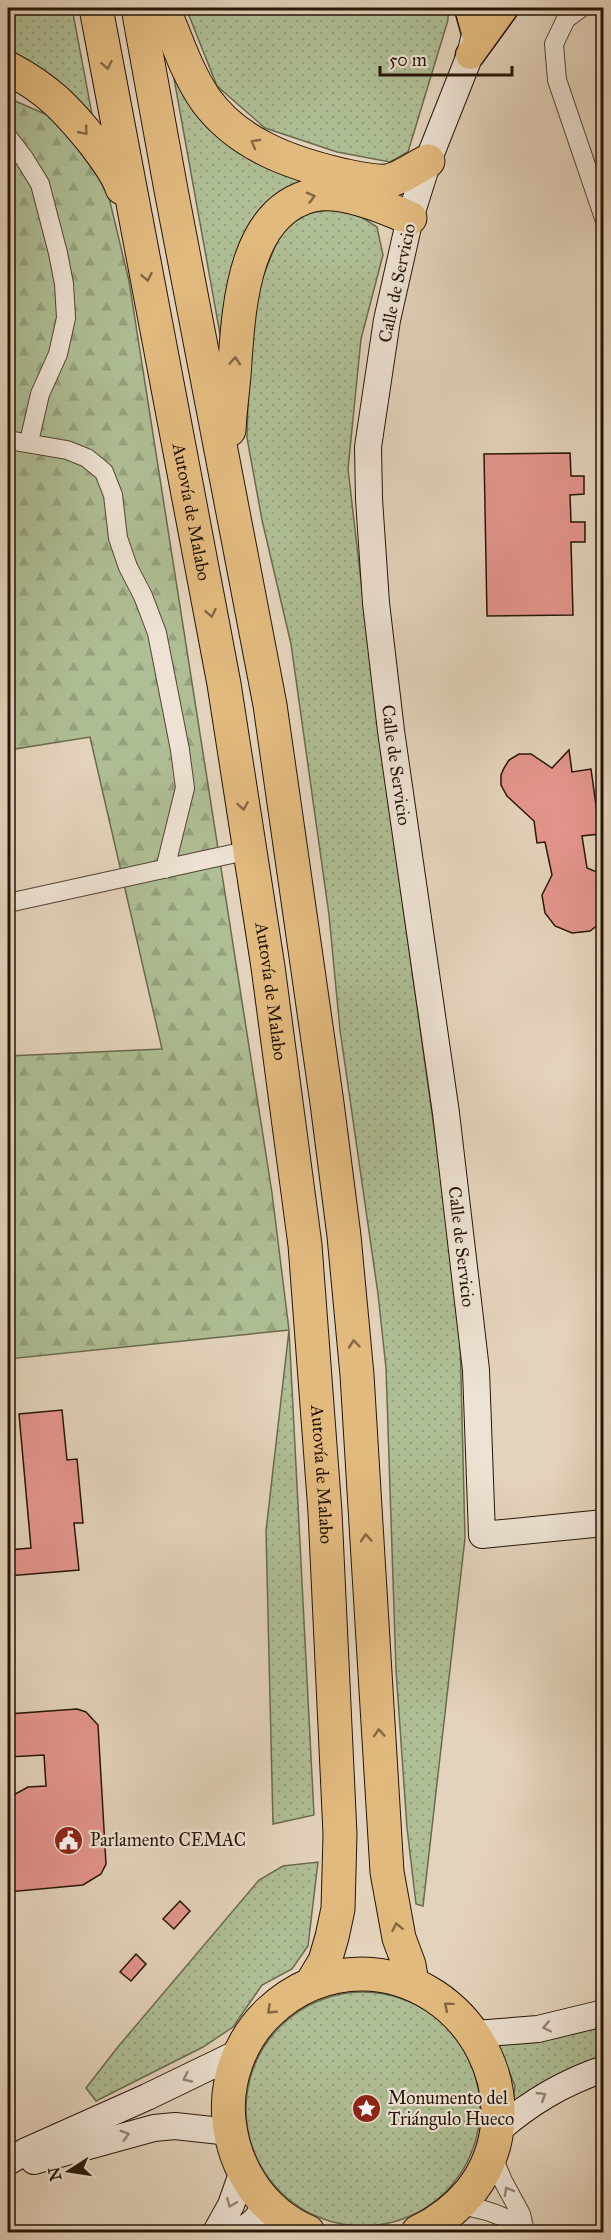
<svg xmlns="http://www.w3.org/2000/svg" width="611" height="2240" viewBox="0 0 611 2240" font-family="'IM FELL Great Primer',serif">
  <defs>
    <pattern id="green-dots" width="8" height="8" patternUnits="userSpaceOnUse" patternTransform="scale(1.5)"><rect width="8" height="8" fill="#afbe95"/><path d="M2 2h.1M6 6h.1" fill="none" stroke="#96a27f" stroke-width="1.8" stroke-linecap="round"/></pattern>
    <pattern id="forest-firs" width="22" height="20" patternUnits="userSpaceOnUse" patternTransform="scale(1.5)"><rect width="22" height="20" fill="#afbe95"/><path d="M5 1l3.5 6h-7zM16 11l3.5 6h-7z" fill="#96a27f"/></pattern>
  </defs>
  <rect width="100%" height="100%" fill="#e4d3bc"/>
  <filter id="stains"><feTurbulence type="fractalNoise" baseFrequency=".00333" numOctaves="4"/><feColorMatrix values="0 0 0 0 .2 0 0 0 0 .09 0 0 0 0 .02 0 0 0 .5 -.17"/></filter>
  <radialGradient id="worn" r=".72"><stop offset=".6" stop-color="#630" stop-opacity="0"/><stop offset="1" stop-color="#630" stop-opacity=".3"/></radialGradient>
  <path fill="url(#green-dots)" stroke="#6a6a4e" stroke-width="1.5" d="M8,8H72L94,125L8,64Z
    M186,8H448V20L408,152L390,162L337,152L265,128L217,86Z
    M164,23L191,93L388,194L289,193L227,373Z
    M346,207L377,227L383,255L361,339L348,469L377,719L445,1207L460,1337L465,1538L423,1906L416,1904L407,1828L396,1670L386,1368L378,1294L340,1030L329,915L291,644L262,520L247,438L250,331L262,279L280,234L304,214Z
    M289,1330L314,1815L273,1824L266,1531Z
    M318,1862L308,1946L292,1969L262,1985L233,2027L203,2047L96,2101L86,2088L117,2048L259,1880L283,1866Z
    M246 2109a117 117 0 1 1 234 0a117 117 0 1 1-234 0Z
    M603,2019V2057L512,2107L515,2086L495,2036Z"/>
  <path fill="url(#forest-firs)" stroke="#6a6a4e" stroke-width="1.5" d="M8,98L94,135L129,281L272,1193L289,1330L8,1359V1056L162,1049L90,737L8,750Z"/>
  <path fill="#e5958e" stroke="#251507" stroke-width="1.5" d="M570,453L571,476H584V494L570,495L571,522H585V542H571L573,615L487,616L484,454Z
    M569,750L572,772L591,769L600,834L582,836L587,868L597,872L603,880V921L590,931L572,933L555,926L545,913L542,895L552,875L545,842L537,843L534,821L507,796L501,785V775L504,768L509,760L519,754H531L552,768Z
    M62,1410L67,1460L77,1459L83,1523H74L79,1570L8,1576V1550L31,1548L19,1414Z
    M77,1709L86,1712L98,1725L106,1864L101,1874L83,1885L8,1892V1798L28,1787L46,1786L44,1755L8,1757V1714Z
    M180,1901L190,1911L174,1929L163,1919Z
    M136,1954L146,1964L131,1981L120,1972Z"/>
  <g fill="none" stroke-linecap="round" stroke-linejoin="round">
    <defs>
      <path id="street" d="M581,8L566,19L554,44L557,80L604,218
        M8,137L24,158L40,184L58,253L64,284L66,318L58,354L40,394L29,442
        M8,440L67,450L87,458L104,472L113,495L118,538L128,567L143,596L157,633L180,750L185,788L165,869
        M8,903L250,850
        M491,2152L503,2181L521,2214L525,2232
        M458,2205C484,2208 504,2215 525,2229"/>
      <g id="secondary">
        <path id="s1" d="M475,35L470,55L428,161L410,218L387,320L368,447L369,499L376,603L391,731L446,1113L476,1370L482,1535L604,1523"/>
        <path d="M475,2034L538,2029L604,2013"/>
        <path d="M496,2132C529,2103 562,2083 604,2069"/>
        <path d="M34,2161L154,2128L175,2126L230,2132"/>
        <path d="M8,2162L26,2151L147,2097L240,2052"/>
        <path d="M216,2232L231,2205L243,2171"/>
        <path d="M236,2232C252,2226 258,2219 267,2204"/>
      </g>
      <path id="primary" d="M469,8L476,33
        M470,55L504,8"/>
      <g id="highway">
        <path id="s2" d="M96,8L224,684L268,967L305,1245L325,1512L340,1834L338,1909L332,1937L325,1961L312,1983"/>
        <path d="M138,8L171,190L270,705L327,1103L344,1236L357,1375L387,1872L399,1938L409,1965L412,1983"/>
        <path d="M163,8C176,38 186,71 205,99C237,144 290,163 342,175C356,178 372,182 387,181C400,179 416,167 428,161"/>
        <path d="M8,68C48,89 67,109 95,144C105,158 117,172 122,188"/>
        <path d="M229,430C230,407 234,384 235,361C239,304 245,211 313,195C342,189 384,207 410,218"/>
        <path d="M308,2232C262,2212 234,2169 229,2120C225,2081 240,2040 268,2013C294,1988 327,1974 362,1974C470,1975 539,2103 471,2191C456,2209 439,2222 418,2232"/>
      </g>
    </defs>
    <use href="#street" stroke="#554434" stroke-width="20"/>
    <use href="#secondary" stroke="#251507" stroke-width="28"/>
    <use href="#primary" stroke="#251507" stroke-width="31"/>
    <use href="#highway" stroke="#251507" stroke-width="35"/>
    <use href="#street" stroke="#ede2d3" stroke-width="18"/>
    <use href="#secondary" stroke="#ede2d3" stroke-width="26"/>
    <use href="#primary" stroke="#e2ba7e" stroke-width="28"/>
    <use href="#highway" stroke="#e2ba7e" stroke-width="33"/>
  </g>
  <defs><path id="oneway-chevron" d="M-2-3.5L2.5 0L-2 3.5" fill="none" stroke-width="1.6" stroke-linecap="round" stroke-linejoin="round" transform="scale(1.5)"/></defs>
  <g stroke="#846842">
    <use href="#oneway-chevron" transform="translate(107 65) rotate(79)"/>
    <use href="#oneway-chevron" transform="translate(84 131) rotate(51)"/>
    <use href="#oneway-chevron" transform="translate(255 143) rotate(-150)"/>
    <use href="#oneway-chevron" transform="translate(311 197) rotate(-14)"/>
    <use href="#oneway-chevron" transform="translate(147 277) rotate(79)"/>
    <use href="#oneway-chevron" transform="translate(235 361) rotate(-86)"/>
    <use href="#oneway-chevron" transform="translate(211 613) rotate(79)"/>
    <use href="#oneway-chevron" transform="translate(243 806) rotate(81)"/>
    <use href="#oneway-chevron" transform="translate(354 1344) rotate(-95)"/>
    <use href="#oneway-chevron" transform="translate(366 1538) rotate(-93)"/>
    <use href="#oneway-chevron" transform="translate(379 1733) rotate(-94)"/>
    <use href="#oneway-chevron" transform="translate(397 1927) rotate(-102)"/>
    <use href="#oneway-chevron" transform="translate(448 2006) rotate(-140)"/>
    <use href="#oneway-chevron" transform="translate(271 2010) rotate(137)"/>
  </g>
  <g stroke="#938677">
    <use href="#oneway-chevron" transform="translate(547 2027) rotate(168)"/>
    <use href="#oneway-chevron" transform="translate(187 2078) rotate(155)"/>
    <use href="#oneway-chevron" transform="translate(542 2096) rotate(-31)"/>
    <use href="#oneway-chevron" transform="translate(125 2135) rotate(-16)"/>
    <use href="#oneway-chevron" transform="translate(508 2191) rotate(-119)"/>
    <use href="#oneway-chevron" transform="translate(231 2203) rotate(112)"/>
  </g>
  <defs>
    <symbol id="civic-disc" viewBox="-11 -11 22 22"><circle r="9.5" fill="#8f2418" stroke="#ede2d3"/><path d="M-.6-6.5H3V-4.5H.6V-3L4-1V1h2V6H-6V1h2V-1L-.6-3ZM-1.2 2.5V6h2.4V2.5Z" fill="#fff"/></symbol>
    <symbol id="sight-disc" viewBox="-11 -11 22 22"><circle r="9.5" fill="#8f2418" stroke="#ede2d3"/><path d="M0-6L1.8-2.2L6-1.7L2.9 1.2L3.7 5.4L0 3.3L-3.7 5.4L-2.9 1.2L-6-1.7L-1.8-2.2Z" fill="#fff"/></symbol>
  </defs>
  <g fill-rule="evenodd">
    <use href="#civic-disc" x="52" y="1824" width="33" height="33"/>
    <use href="#sight-disc" x="350" y="2092" width="33" height="33"/>
  </g>
  <g text-anchor="middle" stroke-width="4.5" stroke-linejoin="round" paint-order="stroke">
    <g font-size="18" fill="#251507" stroke="#ede2d3">
      <text transform="translate(397 283) rotate(-78)" y="6">Calle de Servicio</text>
      <text dy="6" stroke="none"><textPath href="#s2" startOffset="513">Autovía de Malabo</textPath></text>
      <text dy="6" stroke="none"><textPath href="#s1" startOffset="747">Calle de Servicio</textPath></text>
      <text dy="6" stroke="none"><textPath href="#s2" startOffset="999">Autovía de Malabo</textPath></text>
      <text dy="6" stroke="none"><textPath href="#s1" startOffset="1233">Calle de Servicio</textPath></text>
      <text dy="6" stroke="none"><textPath href="#s2" startOffset="1485">Autovía de Malabo</textPath></text>
    </g>
    <g font-size="18" fill="#251507" stroke="#ede2d3" text-anchor="start">
      <text x="90" y="1846">Parlamento CEMAC</text>
      <text x="388" y="2104">Monumento del<tspan x="388" dy="21">Triángulo Hueco</tspan></text>
    </g>
  </g>
  <rect width="611" height="2240" fill="none" stroke="#e4d3bc" stroke-width="30"/>
  <rect x="9" y="9" width="593" height="2222" fill="none" stroke="#251507" stroke-width="3"/>
  <rect x="15" y="15" width="581" height="2210" fill="none" stroke="#251507" stroke-width="1.5"/>
  <g transform="translate(69 2171) rotate(258)" stroke="#ede2d3" stroke-width="4.5" paint-order="stroke">
  <path d="M0-4.5L10 22L0 15L-10 22Z" fill="#251507"/>
  <text y="-9" font-size="16" font-weight="bold" text-anchor="middle" fill="#251507">N</text>
  </g>
  <path d="M380 66v9h132v-9" fill="none" stroke="#251507" stroke-width="3"/>
  <text x="389" y="66" font-size="18" fill="#251507" stroke="#ede2d3" stroke-width="4.5" paint-order="stroke">50 m</text>
  <rect width="100%" height="100%" filter="url(#stains)"/>
  <rect width="100%" height="100%" fill="url(#worn)"/>
</svg>
